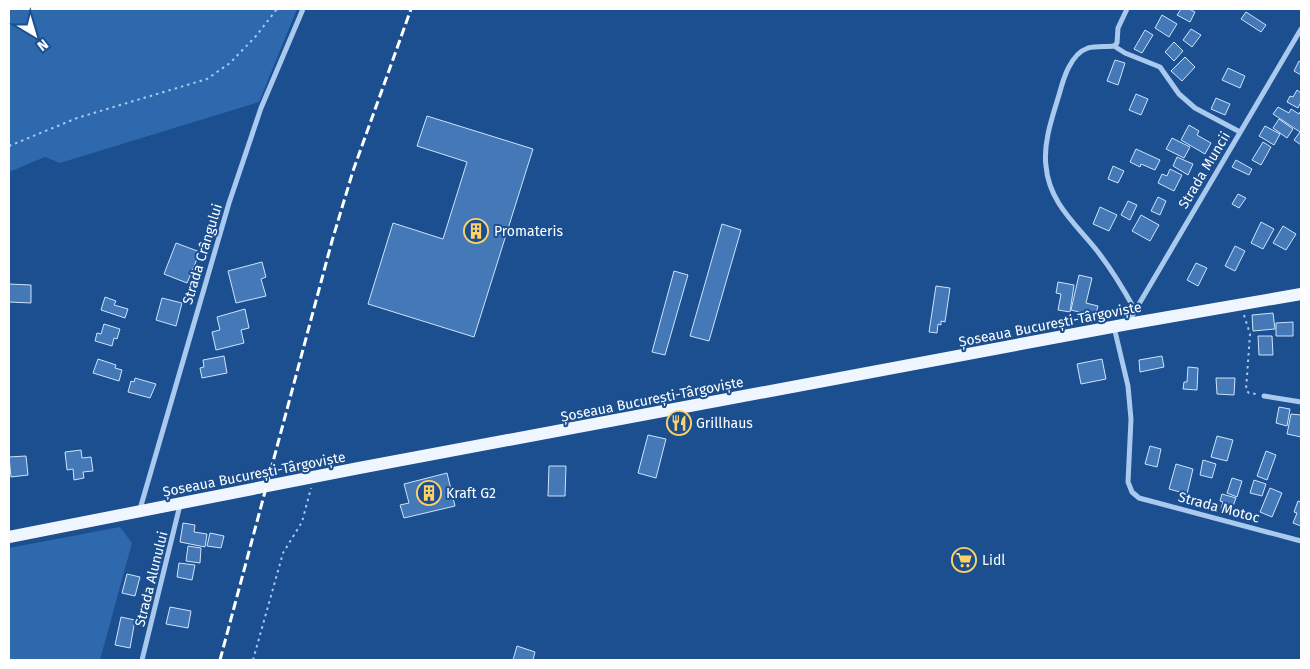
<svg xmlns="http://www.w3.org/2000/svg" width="1310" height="669" viewBox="0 0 1310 669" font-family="'Fira Sans',sans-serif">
  <rect width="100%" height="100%" fill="#1b4f8f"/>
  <path fill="#2e69ad" d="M9,9H297L259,102L60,163L45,157L9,172Z
    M120,527L132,543L100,660H9V548Z"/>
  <path fill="#4478b7" stroke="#cfe3fa" d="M1181,9H1189L1195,12L1190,22L1177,15Z
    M1246,12L1266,25L1261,32L1241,19Z
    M1162,15L1177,24L1169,37L1155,28Z
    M1191,29L1201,35L1192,47L1183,40Z
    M1145,30L1153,35L1142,53L1134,49Z
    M1174,42L1183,51L1174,61L1165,52Z
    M1185,57L1195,67L1182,81L1171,71Z
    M1115,60L1125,63L1118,85L1107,81Z
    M1299,61L1301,62V75L1294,71Z
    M1228,68L1245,76L1240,88L1222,80Z
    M1297,90L1301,93V102L1298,108L1287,102L1290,96L1293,97Z
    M1136,94L1148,99L1141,115L1129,110Z
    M1216,98L1230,104L1225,115L1211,109Z
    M1278,107L1289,113L1291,109L1299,114L1300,112H1301V145L1294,140L1300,132L1273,114Z
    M427,116L533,149L474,337L368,304L393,223L443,239L467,162L417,146Z
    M1279,119L1293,129L1287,138L1273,128Z
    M1189,125L1199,131L1197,135L1211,143L1205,154L1181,140Z
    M1265,126L1280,134L1274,145L1259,136Z
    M1172,138L1190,147L1184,158L1166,149Z
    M1263,142L1271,147L1261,165L1252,160Z
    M1136,149L1160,160L1155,170L1141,164L1140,167L1130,162Z
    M1177,157L1193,164L1188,175L1173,166Z
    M1236,160L1252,169L1249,175L1232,167Z
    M1113,166L1124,171L1118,183L1108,179Z
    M1170,169L1182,175L1174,191L1158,183L1162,174L1167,176Z
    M1238,194L1246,198L1239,208L1232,204Z
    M1158,197L1166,201L1160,215L1151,211Z
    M1128,201L1137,205L1130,220L1121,215Z
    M1100,207L1117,215L1109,231L1093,224Z
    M1141,215L1159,225L1150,241L1132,231Z
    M1261,222L1274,229L1263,249L1251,243Z
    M722,224L741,230L709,341L690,336Z
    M1283,226L1296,234L1286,250L1273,243Z
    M176,243L200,252L187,283L164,274Z
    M1235,246L1245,251L1235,271L1225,266Z
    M262,262L266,277L261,279L266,296L236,303L228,271Z
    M1196,263L1207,268L1198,286L1187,280Z
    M674,271L688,275L665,355L652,352Z
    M1079,275L1092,278L1086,303L1098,306L1095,316L1071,310Z
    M1058,282L1074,285L1070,312L1058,310L1061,294L1056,293Z
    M9,284L31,285V303L9,302Z
    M936,286L950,288L945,322L941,321V325L938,324L937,333L929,332Z
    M105,297L116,301L114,305L128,309L125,318L101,310Z
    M162,298L182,303L176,326L156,320Z
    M245,309L249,328L241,330L244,343L216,350L212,332L220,330L217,317Z
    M1273,313L1275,329L1253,331L1252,315Z
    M1293,322V336H1276V323Z
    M104,324L120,329L117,339L114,338L112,346L95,341L97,333L101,334Z
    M1258,336H1272L1273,355H1259Z
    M224,356L227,373L202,378L200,368L204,367L203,360Z
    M1162,356L1164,367L1140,372L1139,360Z
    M98,359L116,365L115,368L122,370L119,381L93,373Z
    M1102,359L1106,379L1081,384L1077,364Z
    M1188,367L1198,368L1197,390L1183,389L1184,382H1187Z
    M135,378L156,384L150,398L128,392L131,381L134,382Z
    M1216,378H1235L1234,395L1217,394Z
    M1279,407L1290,409L1287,426L1276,423Z
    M1291,414L1301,415V437L1287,434Z
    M648,435L666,439L656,478L638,473Z
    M1217,436L1233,440L1227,461L1211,457Z
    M1150,446L1161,449L1157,467L1145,464Z
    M81,450L82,458L91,457L93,471L83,472L84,478L74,480L73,469L67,470L65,452Z
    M1266,451L1276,455L1267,480L1257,476Z
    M26,456L28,475L11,477L9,457Z
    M1203,460L1216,464L1212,478L1200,475Z
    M1176,464L1193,469L1187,494L1169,489Z
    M549,466H566L565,496H548Z
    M447,473L455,506L404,518L400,505L409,503L404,484Z
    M1232,478L1242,481L1237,497L1227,493Z
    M1254,480L1266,484L1262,496L1250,493Z
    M1270,488L1282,493L1272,517L1260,512Z
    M1222,494L1236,498L1231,512L1221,509L1223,502L1220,501Z
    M1298,501L1301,502V526L1293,523L1297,513L1294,512Z
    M183,523L195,525L194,532L207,534L205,547L180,542Z
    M210,533L224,536L221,548L207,546Z
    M188,546L201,548L200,563L186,561Z
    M179,563L195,565L192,580L177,577Z
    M127,574L140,577L135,596L122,593Z
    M170,607L191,611L188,628L166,624Z
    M121,617L135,620L130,648L115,645Z
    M517,646L535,652L533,660H513Z"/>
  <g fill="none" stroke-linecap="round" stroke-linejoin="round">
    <path stroke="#a9c9ee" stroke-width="2" stroke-dasharray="2.5 4" stroke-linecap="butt" d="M9,146L77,118L207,79L230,63L256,36L277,9
      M1244,315L1250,334L1246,390L1249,393L1256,394
      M253,660L283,553L302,522L311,488"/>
    <path stroke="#a9c9ee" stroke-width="5" d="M1127,9L1118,28L1117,43L1114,46C1106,47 1096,46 1088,48C1070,54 1063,80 1059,95C1052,118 1043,143 1046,166C1049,203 1077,225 1098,252C1112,270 1124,290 1135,310
      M1114,46L1125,53L1160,67L1179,94L1195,108L1240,132
      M1129,321L1301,29
      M1114,327L1128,386L1131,419L1128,482L1132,492L1139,498L1301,541
      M1264,396L1301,402
      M140,509L229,203L261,108L303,9
      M142,660L180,505"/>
    <path stroke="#f0f6ff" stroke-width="12" d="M9,537L359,468L1128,324L1301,294"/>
    <path stroke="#fff" stroke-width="3" stroke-dasharray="9 4" stroke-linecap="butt" d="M220,660L332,241L353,171L411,9"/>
  </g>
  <defs>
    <symbol id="building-ring" viewBox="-11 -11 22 22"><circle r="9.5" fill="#1b4f8f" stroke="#ffd166" stroke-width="1.5"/><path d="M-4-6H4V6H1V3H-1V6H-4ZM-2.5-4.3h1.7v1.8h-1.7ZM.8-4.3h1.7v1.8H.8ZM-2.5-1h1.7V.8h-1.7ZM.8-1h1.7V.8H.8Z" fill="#ffd166"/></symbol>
    <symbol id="restaurant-ring" viewBox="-11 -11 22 22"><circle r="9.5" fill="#1b4f8f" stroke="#ffd166" stroke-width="1.5"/><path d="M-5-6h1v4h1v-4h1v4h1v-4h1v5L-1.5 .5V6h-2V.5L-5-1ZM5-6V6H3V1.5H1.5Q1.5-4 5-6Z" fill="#ffd166"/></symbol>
    <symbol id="supermarket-ring" viewBox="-11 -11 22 22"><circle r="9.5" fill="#1b4f8f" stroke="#ffd166" stroke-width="1.5"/><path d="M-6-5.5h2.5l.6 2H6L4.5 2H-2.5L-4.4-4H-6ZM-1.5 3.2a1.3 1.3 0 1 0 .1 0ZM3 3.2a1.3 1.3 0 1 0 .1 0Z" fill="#ffd166"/></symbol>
  </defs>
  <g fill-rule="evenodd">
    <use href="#building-ring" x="462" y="217" width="28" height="28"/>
    <use href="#restaurant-ring" x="665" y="409" width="28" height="28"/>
    <use href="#building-ring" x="415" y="479" width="28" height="28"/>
    <use href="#supermarket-ring" x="950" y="546" width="28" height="28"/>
  </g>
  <g text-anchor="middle" stroke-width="4" stroke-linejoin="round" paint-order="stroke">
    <g font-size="14" fill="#fff" stroke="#1b4f8f">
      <text transform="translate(1204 170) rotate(-59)" y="5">Strada Muncii</text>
      <text transform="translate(202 254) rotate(-73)" y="5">Strada Crângului</text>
      <text transform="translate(1050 324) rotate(-11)" y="5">Șoseaua București-Târgoviște</text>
      <text transform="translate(652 399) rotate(-11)" y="5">Șoseaua București-Târgoviște</text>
      <text transform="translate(254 474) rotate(-11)" y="5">Șoseaua București-Târgoviște</text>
      <text transform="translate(1219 507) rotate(15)" y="5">Strada Motoc</text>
      <text transform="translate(151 579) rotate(-76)" y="5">Strada Alunului</text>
    </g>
    <g font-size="14" fill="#fff" stroke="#1b4f8f" text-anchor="start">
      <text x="494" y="236">Promateris</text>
      <text x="696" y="428">Grillhaus</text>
      <text x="446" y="498">Kraft G2</text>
      <text x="982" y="565">Lidl</text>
    </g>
  </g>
  <rect width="1310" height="669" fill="none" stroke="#ffffff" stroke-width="20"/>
  <g transform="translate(35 35) rotate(142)" stroke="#1b4f8f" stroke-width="4" paint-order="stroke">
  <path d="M0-4L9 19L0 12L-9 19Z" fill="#ffffff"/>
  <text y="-8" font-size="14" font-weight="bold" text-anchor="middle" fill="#ffffff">N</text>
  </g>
</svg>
